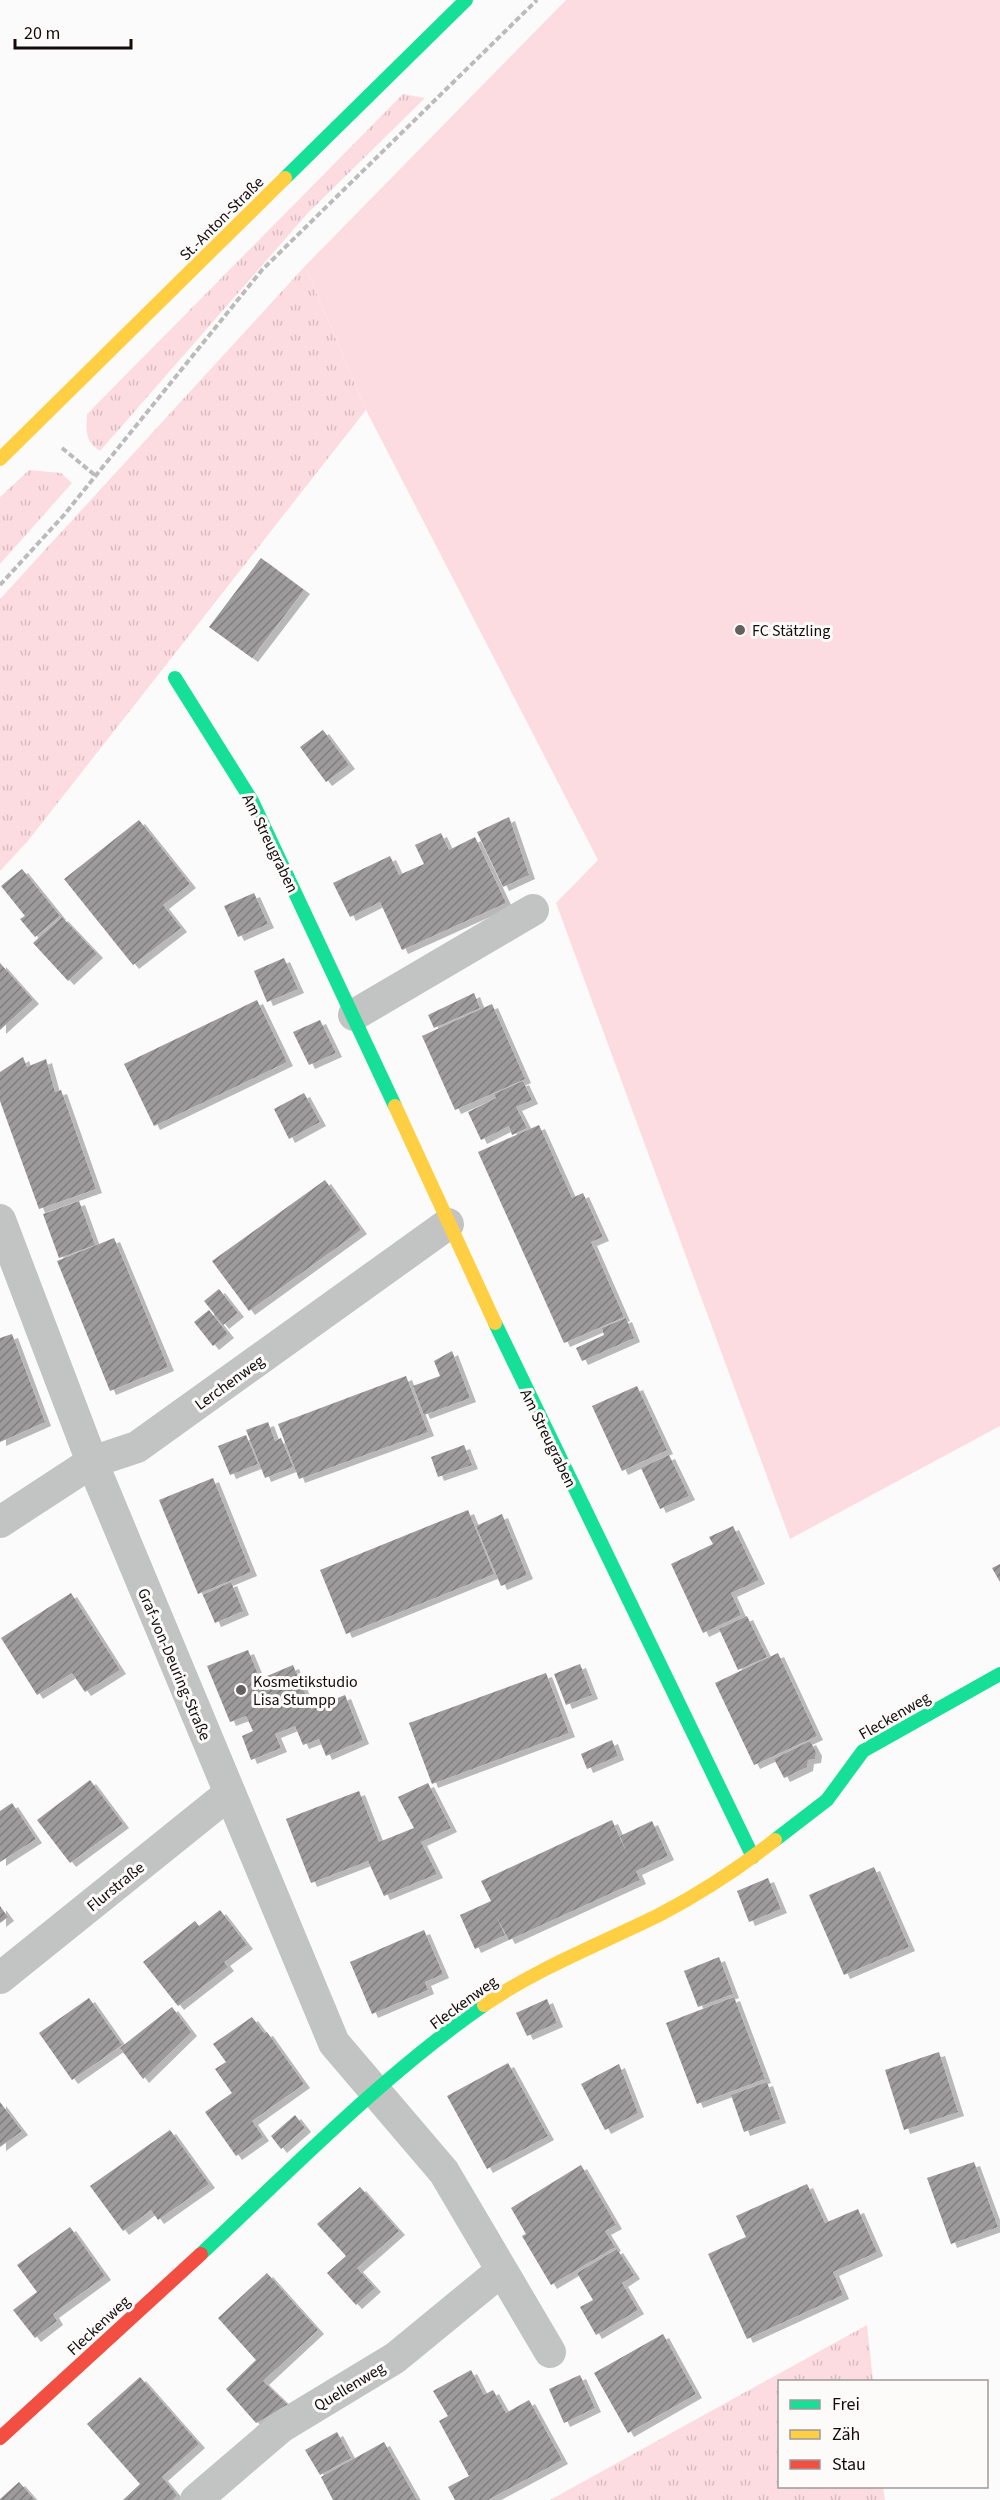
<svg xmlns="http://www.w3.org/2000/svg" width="1000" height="2500" viewBox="0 0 1000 2500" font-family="'Source Sans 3',sans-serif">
  <defs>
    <pattern id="grass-tufts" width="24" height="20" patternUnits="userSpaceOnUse" patternTransform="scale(1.5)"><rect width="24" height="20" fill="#fddce1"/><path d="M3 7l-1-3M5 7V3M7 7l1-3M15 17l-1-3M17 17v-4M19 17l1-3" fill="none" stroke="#d8bcc0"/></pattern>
    <pattern id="building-hatch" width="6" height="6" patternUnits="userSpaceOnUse" patternTransform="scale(1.5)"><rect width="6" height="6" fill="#9e9b9c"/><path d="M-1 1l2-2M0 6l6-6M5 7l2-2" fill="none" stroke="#7f7d7e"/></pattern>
    <filter id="shadow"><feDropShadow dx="6" dy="4" stdDeviation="0" flood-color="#0004"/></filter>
  </defs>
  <rect width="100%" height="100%" fill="#fcfbfb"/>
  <path fill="url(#grass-tufts)" d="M403,94L425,98L307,214L100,451C85,441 86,432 87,414Z
    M305,266L366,410L27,842L0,871V599Z
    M29,470L61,473L72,483L0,564V497Z
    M867,2325L873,2381L780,2382V2486L883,2487L885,2500H550Z"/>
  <path fill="#fddce1" d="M566,0H1000V1426L790,1539L556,903L598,860L366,410L305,266Z"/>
  <path fill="url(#building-hatch)" filter="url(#shadow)" d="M261,558L304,590L252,658L209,627Z
    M323,730L349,765L326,782L300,747Z
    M509,817L529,875L503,887L477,832Z
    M139,820L190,884L163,905L181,928L133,965L64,879Z
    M441,833L449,850L475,837L506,903L402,950L380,902L350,917L333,883L390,856L399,875L424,864L415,845Z
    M22,869L60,916L35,937L20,919L25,916L1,886Z
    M254,893L268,924L238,937L224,906Z
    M62,917L97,954L68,981L33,943Z
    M284,958L298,989L267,1002L254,971Z
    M0,963L33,1000L0,1030Z
    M474,993L480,1008L434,1028L428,1015Z
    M257,1000L287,1062L154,1126L124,1064Z
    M492,1004L525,1079L455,1110L422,1036Z
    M320,1020L336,1053L309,1065L293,1032Z
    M23,1057L27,1067L46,1059L55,1092L61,1090L96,1189L39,1209L0,1101V1072Z
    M523,1081L532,1100L516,1107L527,1128L512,1135L509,1126L481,1140L468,1112L496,1098L494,1094Z
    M304,1093L320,1122L289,1139L274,1109Z
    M539,1125L572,1198L583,1193L603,1237L591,1242L624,1317L564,1343L478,1152Z
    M325,1180L361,1230L249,1311L212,1261Z
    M79,1201L95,1245L59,1258L43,1214Z
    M114,1238L168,1367L110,1391L57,1261Z
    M219,1289L238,1313L223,1325L204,1301Z
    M209,1310L228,1334L213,1346L194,1322Z
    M626,1318L634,1338L582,1361L576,1348L604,1335L602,1328Z
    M12,1334L45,1422L0,1442V1338Z
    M452,1351L470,1398L424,1415L413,1386L440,1376L434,1361Z
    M406,1376L428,1432L299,1479L278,1424Z
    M637,1386L667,1450L622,1471L592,1406Z
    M268,1422L275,1441L281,1438L293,1467L265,1478L246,1430Z
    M246,1435L258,1464L230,1475L218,1446Z
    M464,1445L472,1465L438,1477L431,1457Z
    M669,1455L689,1496L660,1509L641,1468Z
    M213,1478L251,1572L198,1594L159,1500Z
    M468,1510L494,1574L346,1634L320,1570Z
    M502,1514L527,1575L501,1586L476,1526Z
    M733,1526L759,1580L731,1593L741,1615L703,1633L671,1564L713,1544L709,1537Z
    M1000,1564V1582L992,1568Z
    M231,1582L243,1611L215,1623L203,1595Z
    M71,1593L120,1670L85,1692L72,1673L37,1695L1,1638Z
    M747,1616L767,1657L738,1670L719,1629Z
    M248,1650L260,1679L293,1665L311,1709L345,1695L363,1740L326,1756L319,1739L303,1745L295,1726L275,1734L281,1748L251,1760L242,1736L253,1731L246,1716L230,1722L207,1666Z
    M778,1653L817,1736L754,1765L715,1683Z
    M580,1664L592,1695L566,1705L554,1674Z
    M546,1673L569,1733L432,1784L409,1723Z
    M612,1740L618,1756L587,1769L581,1754Z
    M810,1741L816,1752L815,1759L808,1760L807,1767L784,1778L774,1759Z
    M90,1780L123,1824L70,1863L37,1820Z
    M428,1783L451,1828L421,1842L437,1874L384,1896L368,1861L311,1883L286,1819L359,1791L379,1842L414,1828L398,1797Z
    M12,1803L36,1839L0,1862V1811Z
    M612,1820L628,1856L620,1836L652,1821L668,1856L636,1871L640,1880L509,1940L496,1916L505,1935L475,1949L460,1915L491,1901L481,1881Z
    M874,1867L909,1947L844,1975L809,1895Z
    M768,1878L781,1909L749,1922L737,1891Z
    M0,1906L8,1917L0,1923Z
    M220,1910L247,1945L224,1962L228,1967L178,2006L143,1962L195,1921L199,1926Z
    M424,1930L443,1974L425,1982L428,1990L372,2014L350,1962Z
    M719,1957L733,1994L698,2007L684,1971Z
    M734,1997L765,2079L697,2104L666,2023Z
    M89,1998L122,2045L72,2080L39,2033Z
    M547,1999L557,2023L527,2036L516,2013Z
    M172,2007L191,2032L143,2079L120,2048Z
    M252,2017L264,2033L267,2032L304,2084L252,2121L263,2137L236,2156L205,2112L232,2093L215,2069L226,2062L213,2044Z
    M939,2052L958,2112L904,2130L885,2070Z
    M508,2063L548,2136L487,2169L447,2096Z
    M619,2064L638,2113L605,2130L581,2084Z
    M767,2082L780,2119L744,2132L731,2095Z
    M0,2102L22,2131L0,2147Z
    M295,2115L305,2128L281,2149L271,2136Z
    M170,2130L209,2184L158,2220L151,2210L123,2231L90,2186Z
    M974,2162L998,2227L951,2244L927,2178Z
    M581,2165L616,2225L605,2231L615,2247L551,2285L522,2236L526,2234L511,2208Z
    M807,2184L825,2223L858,2209L877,2252L833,2272L843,2295L747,2339L708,2254L746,2237L736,2216Z
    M360,2187L399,2231L357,2268L375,2288L356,2305L327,2273L346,2256L317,2224Z
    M70,2227L105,2276L53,2314L57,2321L35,2338L13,2310L37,2292L17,2265Z
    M617,2249L634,2275L622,2283L638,2310L596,2335L580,2307L593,2300L577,2273Z
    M267,2273L318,2330L263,2381L288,2405L256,2423L226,2389L256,2360L218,2318Z
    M663,2334L696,2394L628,2433L594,2373Z
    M471,2370L484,2395L493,2390L506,2413L529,2400L562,2460L488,2500H455L448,2487L469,2476L439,2421L448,2416L433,2391Z
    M580,2375L595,2408L564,2423L549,2389Z
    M140,2377L199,2444L162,2477L177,2495L172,2500H123L140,2484L87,2424Z
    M337,2432L351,2458L320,2475L305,2450Z
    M384,2442L417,2500H333L321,2477Z
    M19,2482L35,2500H0V2499Z"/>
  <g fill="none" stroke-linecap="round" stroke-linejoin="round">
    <path stroke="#bbbbbc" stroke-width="4" stroke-dasharray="6 3" stroke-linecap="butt" d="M62,448L96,476
      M0,585L64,515L262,270L537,0"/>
    <path stroke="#c2c4c4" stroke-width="32" d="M354,1015L533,910
      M0,1220L92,1462L334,2043L444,2172L550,2352
      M0,1522L92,1462L137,1447L448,1224
      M0,1978L230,1793
      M196,2500L281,2427L395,2358L501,2271"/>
    <path stroke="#16e098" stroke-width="14" d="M285,178L466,0
      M175,678L252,801L395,1106
      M495,1323L753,1857
      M775,1840L827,1800L863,1751L1000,1674
      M201,2254C291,2170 383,2075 484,2005"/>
    <path stroke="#ffcf43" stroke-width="14" d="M0,459L285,178
      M395,1106L495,1323
      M484,2005C538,1968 600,1944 659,1915C699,1894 739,1868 775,1840"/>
    <path stroke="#f24e42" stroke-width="14" d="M0,2438L201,2254"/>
  </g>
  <g fill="#646060" stroke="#fdfafa" stroke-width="2">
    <circle cx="740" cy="630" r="6"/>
    <circle cx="241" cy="1690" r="6"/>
  </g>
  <g text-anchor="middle" stroke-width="6" stroke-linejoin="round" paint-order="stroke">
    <g font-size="16" fill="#120c0d" stroke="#fdfafa">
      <text transform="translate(221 218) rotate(-45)" y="6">St.-Anton-Straße</text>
      <text transform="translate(271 843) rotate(64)" y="6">Am Streugraben</text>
      <text transform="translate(229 1382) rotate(-36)" y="6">Lerchenweg</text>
      <text transform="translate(549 1438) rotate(64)" y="6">Am Streugraben</text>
      <text transform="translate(175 1664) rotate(67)" y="6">Graf-von-Deuring-Straße</text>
      <text transform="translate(894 1715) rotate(-30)" y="6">Fleckenweg</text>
      <text transform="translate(115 1886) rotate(-39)" y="6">Flurstraße</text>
      <text transform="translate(463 2002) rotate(-36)" y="6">Fleckenweg</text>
      <text transform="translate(98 2325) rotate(-43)" y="6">Fleckenweg</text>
      <text transform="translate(349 2386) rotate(-31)" y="6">Quellenweg</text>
    </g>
    <g font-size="16" fill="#120c0d" stroke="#fdfafa" text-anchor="start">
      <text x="752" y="636">FC Stätzling</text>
      <text x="253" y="1687">Kosmetikstudio<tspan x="253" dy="18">Lisa Stumpp</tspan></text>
    </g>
  </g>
  <rect x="778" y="2380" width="210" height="108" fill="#fdfafa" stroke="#9f9b9b" stroke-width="1.5"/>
  <rect x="790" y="2400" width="30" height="9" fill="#16e098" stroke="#9f9b9b" stroke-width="1.5"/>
  <text x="832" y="2410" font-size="18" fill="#120c0d">Frei</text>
  <rect x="790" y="2430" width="30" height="9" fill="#ffcf43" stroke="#9f9b9b" stroke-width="1.5"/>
  <text x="832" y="2440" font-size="18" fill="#120c0d">Zäh</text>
  <rect x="790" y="2460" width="30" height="9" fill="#f24e42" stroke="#9f9b9b" stroke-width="1.5"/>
  <text x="832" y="2470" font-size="18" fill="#120c0d">Stau</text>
  <path d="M15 39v9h116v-9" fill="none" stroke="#120c0d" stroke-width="3"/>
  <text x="24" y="39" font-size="18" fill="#120c0d" stroke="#fdfafa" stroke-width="4.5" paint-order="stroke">20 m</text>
</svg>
